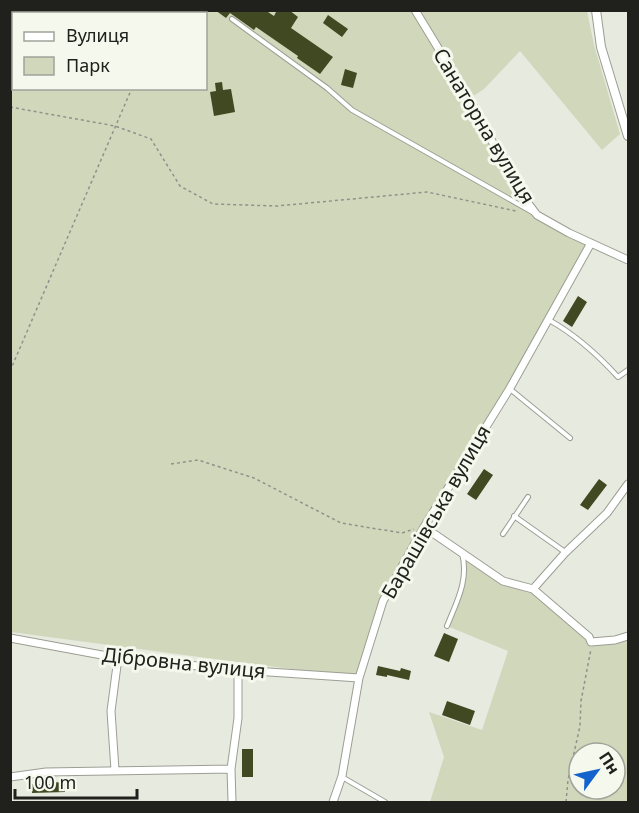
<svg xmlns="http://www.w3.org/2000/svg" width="639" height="813" viewBox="0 0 639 813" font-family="'Noto Sans',sans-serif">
  <rect width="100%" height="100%" fill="#e7eadf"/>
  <path fill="#d0d7bb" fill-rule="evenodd" d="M10,11H411L470,102L515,186L537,215L591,243L383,601L359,678L11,632ZM14,14H206V88H14Z
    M415,11H587L594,45L620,134L602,150L520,51L484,89L472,97Z
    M461,552L503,581L533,589L589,637L601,642L628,636V802H430L444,757L429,712L482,730L508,651L447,626L460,593L465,567ZM579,753H615V789H579Z"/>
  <path fill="#414923" d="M215,10H265L274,16L277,10H289L298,17L291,28L333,57L320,74L297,58L298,56L256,27L254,30L230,13L226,18Z
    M328,15L348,29L342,37L323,23Z
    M345,69L357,73L353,88L341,85Z
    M222,82L223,90L231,89L235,112L214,116L210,92L216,91L215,83Z
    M578,296L587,302L572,327L563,321Z
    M484,469L493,475L476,500L467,494Z
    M599,479L607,485L588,510L580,505Z
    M444,633L458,639L449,662L434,656Z
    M378,666L400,671L401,668L411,671L409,680L387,675V677L376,675Z
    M447,701L475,711L470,725L442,715Z
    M242,749H253V777H242Z
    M54,782L65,783V792L32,793V784H54Z"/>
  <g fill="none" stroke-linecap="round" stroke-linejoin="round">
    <defs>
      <path id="service" d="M232,19L327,88L352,110L534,213
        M549,320C576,335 597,354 618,377L628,370
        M510,389L570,438
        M514,516L565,552
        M503,534L528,497
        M447,626C457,601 469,580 462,553
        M342,777L385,802"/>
      <path id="minor" d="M415,10L477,112L515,186L537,215L569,233L628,260
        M424,527L503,581L533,589L589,637L591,642L615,640L628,636
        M533,589L565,553L607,513L628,484
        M10,638L118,658L238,670L359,678
        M115,770L111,711L118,658
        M10,777L46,772L231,769
        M232,802L231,769L238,718V670
        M333,802L342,776L359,678L383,601L424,527L510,388L591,243"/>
      <path id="tertiary" d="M596,10L601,47L628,136"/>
    </defs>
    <use href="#service" stroke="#9c9e94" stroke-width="6"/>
    <use href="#minor" stroke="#9c9e94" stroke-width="9"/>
    <use href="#tertiary" stroke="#9c9e94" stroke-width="10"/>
    <path stroke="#90928a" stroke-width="1.5" stroke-dasharray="3 3" stroke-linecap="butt" d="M160,14L161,10
      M10,107L115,126L151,139L180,186L213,204L277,206L427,192L516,211
      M10,371L132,88
      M171,464L198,460L254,478L341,523L402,533L414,529
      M566,802L568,780L580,726L581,701L591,649"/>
    <use href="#service" stroke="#fff" stroke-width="4"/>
    <use href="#minor" stroke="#fff" stroke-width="7"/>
    <use href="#tertiary" stroke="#fff" stroke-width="8"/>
  </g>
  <g text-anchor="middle" stroke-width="6" stroke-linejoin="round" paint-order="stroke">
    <g font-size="20" fill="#20211d" stroke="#f5f8ed">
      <text transform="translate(484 126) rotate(59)" y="7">Санаторна вулиця</text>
      <text transform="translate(436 512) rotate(-60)" y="7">Барашівська вулиця</text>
      <text transform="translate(184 663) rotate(6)" y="7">Дібровна вулиця</text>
    </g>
  </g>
  <rect width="639" height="813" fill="none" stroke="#20211d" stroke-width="24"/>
  <rect x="12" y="12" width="195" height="78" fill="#f5f8ed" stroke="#a0a29a" stroke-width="1.5"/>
  <rect x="24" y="32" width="30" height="9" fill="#ffffff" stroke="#a0a29a" stroke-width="1.5"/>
  <text x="66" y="42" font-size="18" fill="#20211d">Вулиця</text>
  <rect x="24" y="57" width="30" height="18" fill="#d0d7bb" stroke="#a0a29a" stroke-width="1.5"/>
  <text x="66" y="72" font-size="18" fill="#20211d">Парк</text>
  <g transform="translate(597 771) rotate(57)"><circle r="28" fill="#f5f8ed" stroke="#a0a29a" stroke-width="1.5"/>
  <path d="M0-4.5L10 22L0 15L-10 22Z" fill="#1462cc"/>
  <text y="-9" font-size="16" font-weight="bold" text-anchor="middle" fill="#20211d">Пн</text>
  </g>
  <path d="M15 789v9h122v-9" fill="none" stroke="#20211d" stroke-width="3"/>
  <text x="24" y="789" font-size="18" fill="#20211d" stroke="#f5f8ed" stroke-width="4.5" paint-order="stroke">100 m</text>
</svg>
